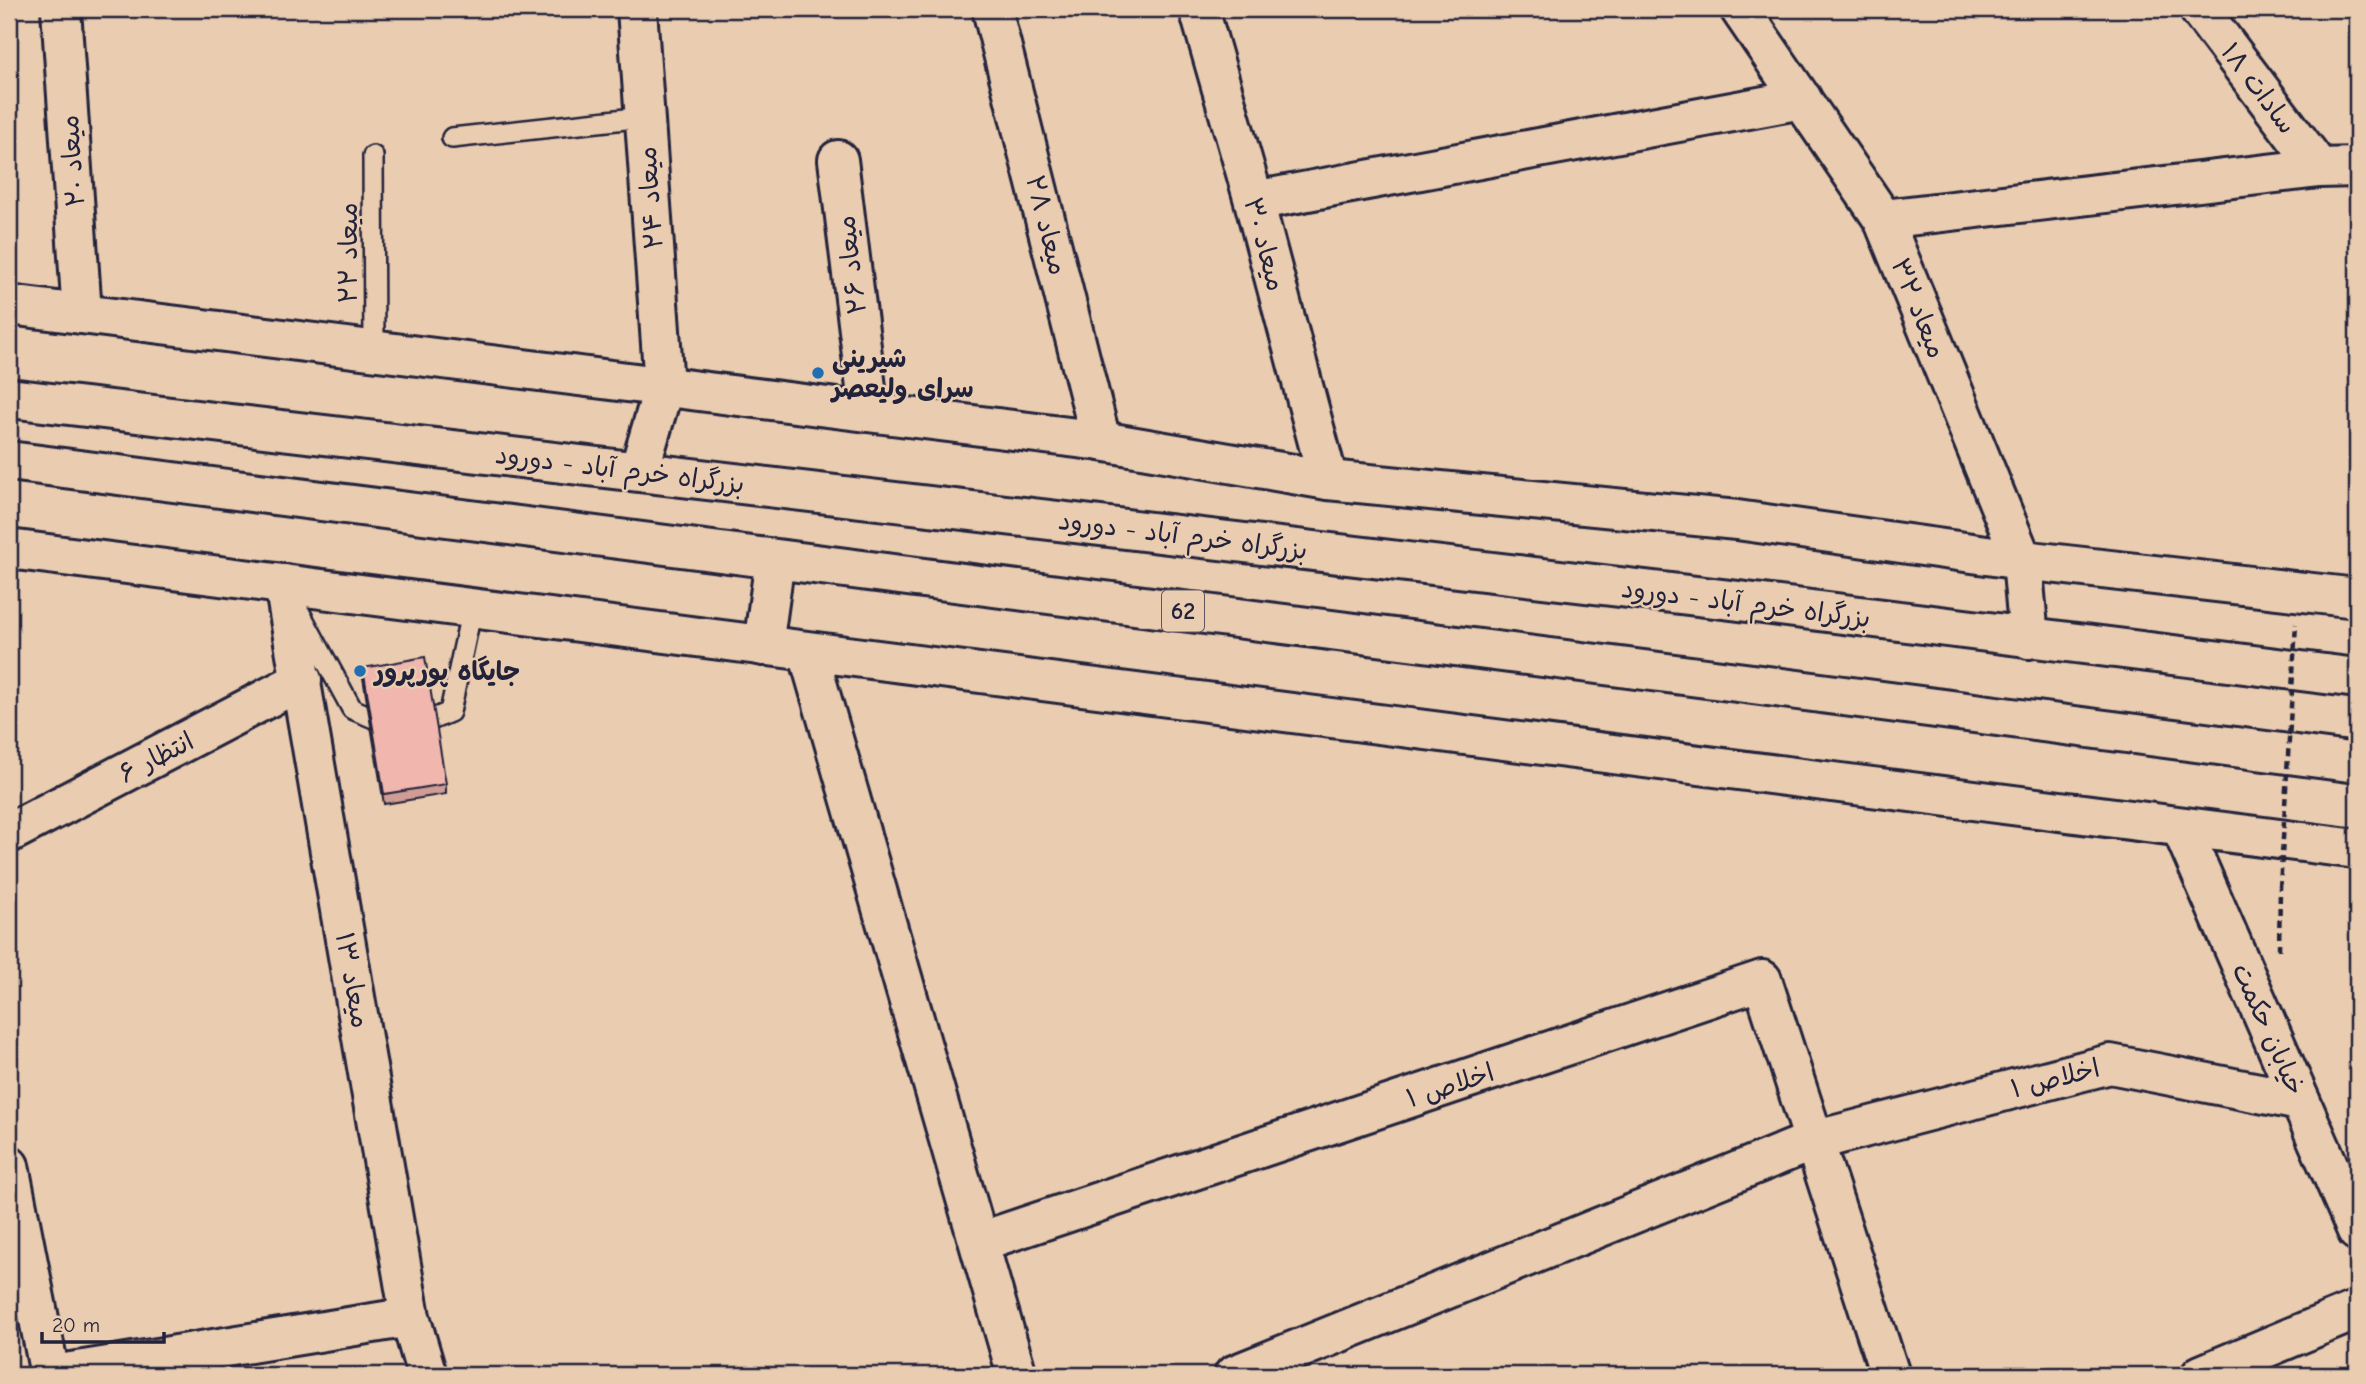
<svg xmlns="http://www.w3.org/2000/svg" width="2366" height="1384" viewBox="0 0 2366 1384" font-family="'Comic Neue','Playpen Sans Arabic',sans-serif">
  <rect width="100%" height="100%" fill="#eacdb1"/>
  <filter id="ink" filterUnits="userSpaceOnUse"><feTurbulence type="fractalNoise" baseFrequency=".0143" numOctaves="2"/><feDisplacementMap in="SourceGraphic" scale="14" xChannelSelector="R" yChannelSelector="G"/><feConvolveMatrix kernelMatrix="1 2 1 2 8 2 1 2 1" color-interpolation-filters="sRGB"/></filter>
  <g filter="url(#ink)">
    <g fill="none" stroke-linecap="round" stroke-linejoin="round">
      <defs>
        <path id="lane" d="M452,138L644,117
          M373,156L374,351
          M300,613L352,709L405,731L450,712L472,608"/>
        <path id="street" d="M61,9L82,314
          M637,9L664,386
          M992,9L1101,441
          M1199,9L1254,201L1328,480
          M1740,9L1883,219L2022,560L2029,639
          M2199,9L2319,168
          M838,160L869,412
          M1254,201L1802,99
          M1883,219L2319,168L2357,167
          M284,584L410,1317L427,1375
          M808,652L1017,1375
          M9,833L302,680
          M9,1166L50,1375
          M979,1242L1762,980L1890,1375
          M53,1375L410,1317
          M1234,1375L1813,1141L2110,1064L2300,1101
          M2201,1375L2357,1310"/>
        <path id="secondary" d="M9,305L1101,441L1328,480L1737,520L2022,560L2357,598
          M9,549L2357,849
          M2181,827L2357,1231"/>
        <path id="highway" d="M9,398L1731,600L2357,678
          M9,461L1714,679L2357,763
          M639,471L664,386
          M763,646L775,559"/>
      </defs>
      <use href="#lane" stroke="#22223b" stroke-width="24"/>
      <use href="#street" stroke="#22223b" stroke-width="44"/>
      <use href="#secondary" stroke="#22223b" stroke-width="44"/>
      <use href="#highway" stroke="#22223b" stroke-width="44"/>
      <path stroke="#22223b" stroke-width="4.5" stroke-dasharray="7 5" stroke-linecap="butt" d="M2279,950L2280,888"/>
      <use href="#lane" stroke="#eacdb1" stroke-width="19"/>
      <use href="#street" stroke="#eacdb1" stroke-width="38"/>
      <use href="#secondary" stroke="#eacdb1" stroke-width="38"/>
      <use href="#highway" stroke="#eacdb1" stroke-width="38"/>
      <path stroke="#22223b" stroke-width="4.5" stroke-dasharray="7 5" stroke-linecap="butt" d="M2280,888L2296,624"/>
    </g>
    <path fill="#cf9d95" stroke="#22223b" stroke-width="2" d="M363,668L446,784V794L384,804L363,678Z"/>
    <path fill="#f1b6ad" stroke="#22223b" stroke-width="2" d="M425,657L446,784L384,794L363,668Z"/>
  </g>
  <g fill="#1f6fb2" stroke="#eacdb1" stroke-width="2.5">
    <circle cx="818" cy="373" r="7"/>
    <circle cx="360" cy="671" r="7"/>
  </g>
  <g text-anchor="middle" stroke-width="5" stroke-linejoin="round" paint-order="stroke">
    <rect fill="#eacdb1" stroke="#5e555e" stroke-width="2" x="1162" y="590.5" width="42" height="41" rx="5"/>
    <g font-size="24" font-weight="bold" fill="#22223b">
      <text x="1183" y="619">62</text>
    </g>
    <g font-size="26" fill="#22223b" stroke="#eacdb1">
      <text transform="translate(2259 88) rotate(53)" y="9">سادات ۱۸</text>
      <text transform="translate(72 161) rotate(-94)" y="9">میعاد ۲۰</text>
      <text transform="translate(650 198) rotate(-94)" y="9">میعاد ۲۴</text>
      <text transform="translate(1047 225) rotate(76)" y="9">میعاد ۲۸</text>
      <text transform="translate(1265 244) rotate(75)" y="9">میعاد ۳۰</text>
      <text transform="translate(348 253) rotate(-90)" y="9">میعاد ۲۲</text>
      <text transform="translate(851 265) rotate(-97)" y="9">میعاد ۲۶</text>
      <text transform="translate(1919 308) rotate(68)" y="9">میعاد ۳۲</text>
      <text transform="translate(620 469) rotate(7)" y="9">بزرگراه خرم آباد - دورود</text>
      <text transform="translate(1183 535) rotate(7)" y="9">بزرگراه خرم آباد - دورود</text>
      <text transform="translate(1746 603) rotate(7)" y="9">بزرگراه خرم آباد - دورود</text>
      <text transform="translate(156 757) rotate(-27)" y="9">انتظار ۶</text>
      <text transform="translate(353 980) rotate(80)" y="9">میعاد ۱۳</text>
      <text transform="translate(2269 1029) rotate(66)" y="9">خیابان حکمت</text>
      <text transform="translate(2055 1078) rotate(-14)" y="9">اخلاص ۱</text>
      <text transform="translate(1450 1085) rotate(-18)" y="9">اخلاص ۱</text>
    </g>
    <g font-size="26" font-weight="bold" fill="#22223b" stroke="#eacdb1" text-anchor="start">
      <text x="832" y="367">شیرینی<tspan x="832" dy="30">سرای ولیعصر</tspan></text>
      <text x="374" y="680">جایگاه پورپرور</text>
    </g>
  </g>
  <rect width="2366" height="1384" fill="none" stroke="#eacdb1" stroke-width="35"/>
  <rect x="18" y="18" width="2331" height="1349" fill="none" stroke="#22223b" stroke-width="2.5" filter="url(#ink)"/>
  <path d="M42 1332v10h122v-10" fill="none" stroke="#22223b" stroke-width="3.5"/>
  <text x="52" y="1332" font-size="21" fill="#22223b" stroke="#eacdb1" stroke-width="5" paint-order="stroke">20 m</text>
</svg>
